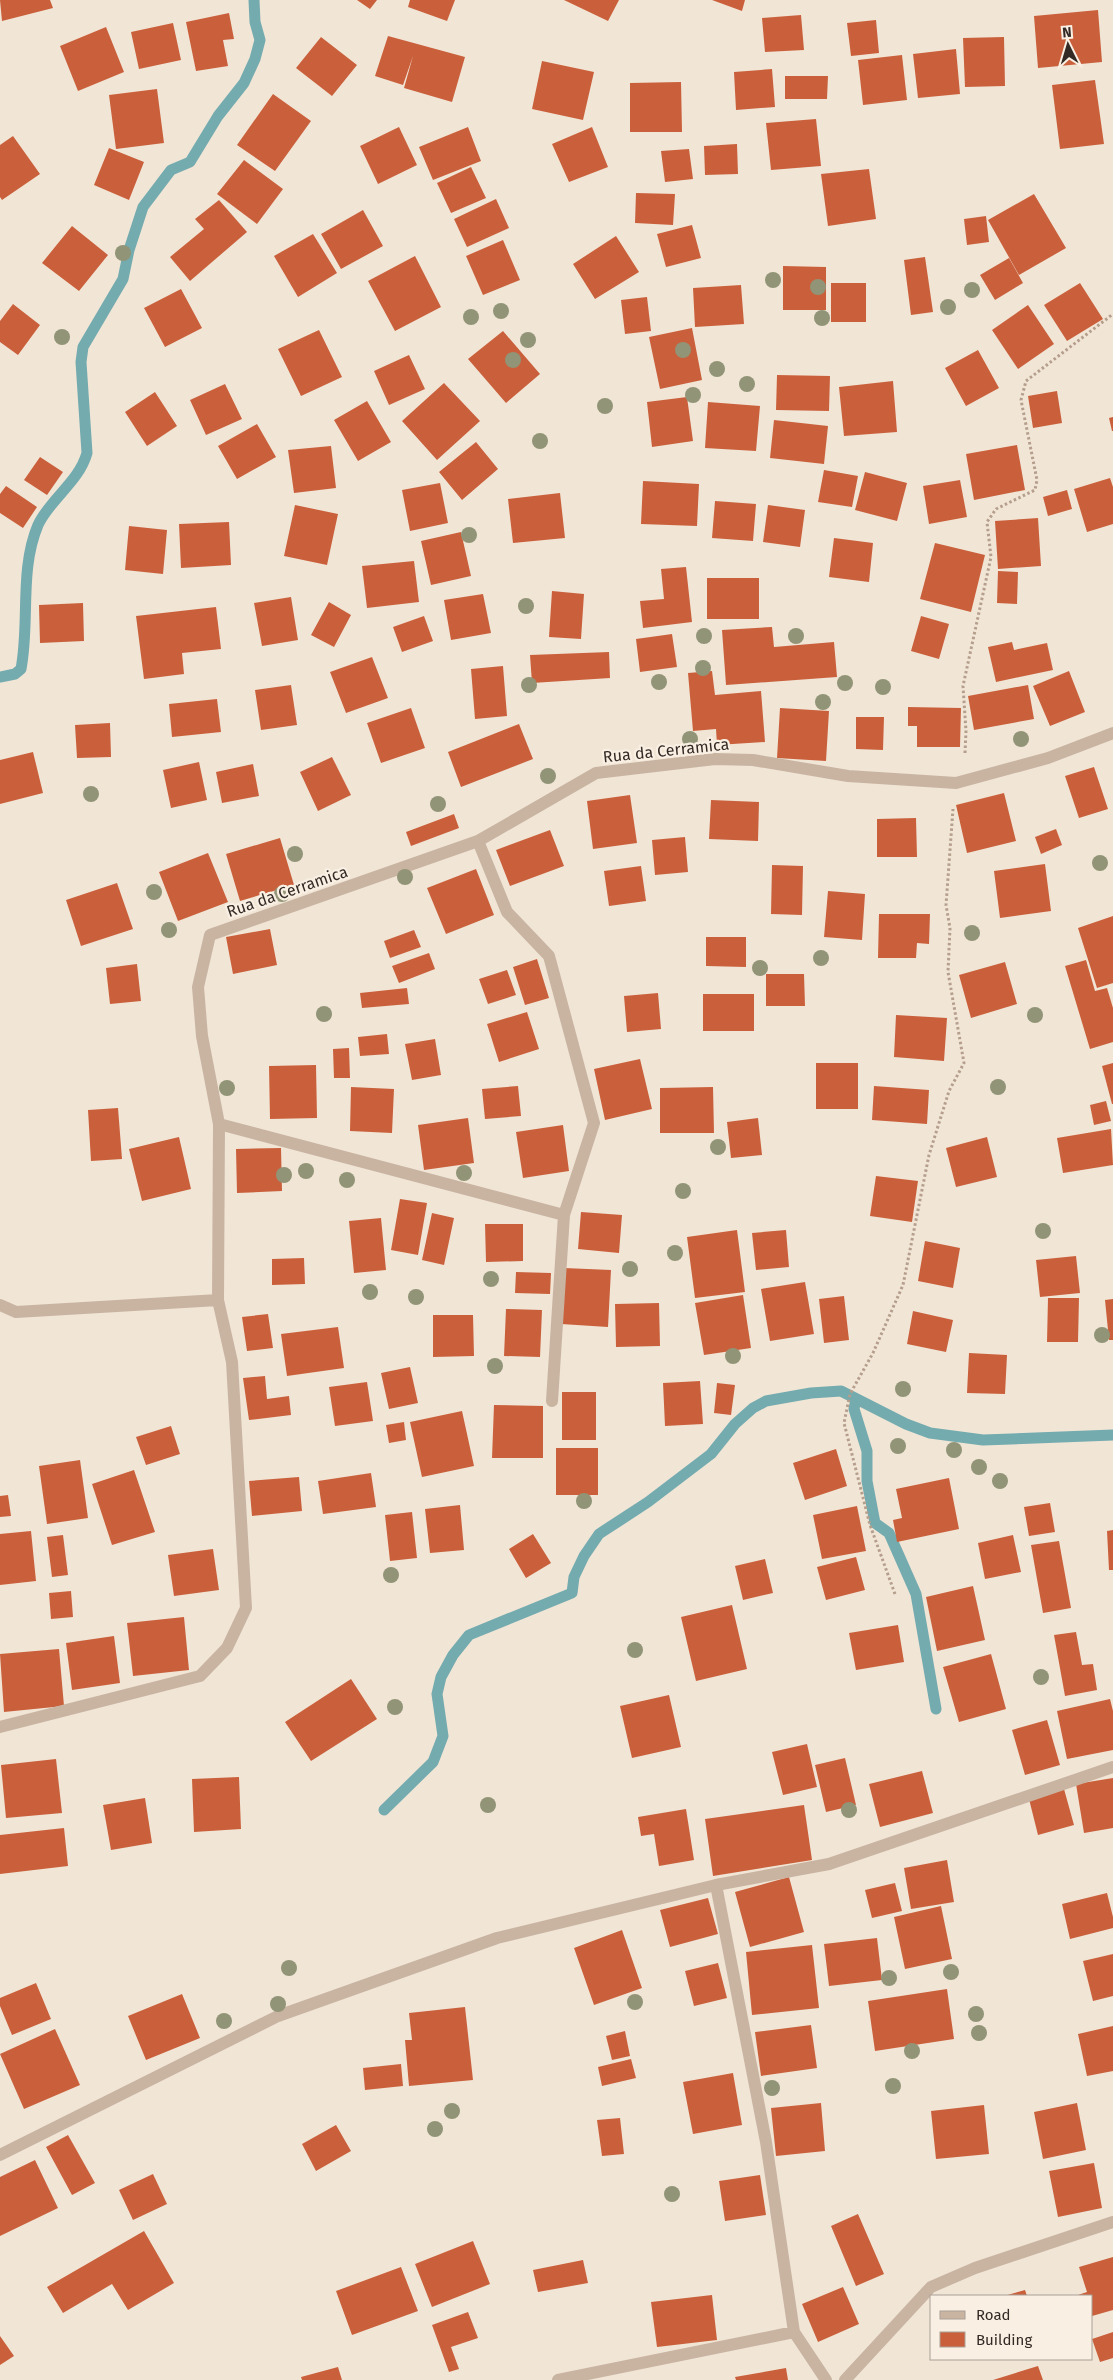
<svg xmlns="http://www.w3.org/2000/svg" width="1113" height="2380" viewBox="0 0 1113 2380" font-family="'Fira Sans',sans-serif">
  <rect width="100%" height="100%" fill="#f1e5d6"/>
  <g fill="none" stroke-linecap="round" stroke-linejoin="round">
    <path stroke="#74abaf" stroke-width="11" d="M0,677L15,674L21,669C30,622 19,570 38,525C50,499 79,482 87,453L81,362L83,347L123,279L129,250L143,207L171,170L190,162L218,116L244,83L255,59L260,40L255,22L254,0
      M856,1399L854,1409L867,1451V1481L875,1523L889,1533L916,1594L936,1709
      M384,1810L433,1762L443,1736L437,1694L441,1677L453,1655L469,1635L572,1593L574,1577L584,1556L599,1534L648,1502L711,1454L735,1424L753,1408L766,1401L811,1393L841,1391L906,1424L930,1433L983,1440L1113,1435"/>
  </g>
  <path fill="#ca603b" d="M0,0H50L53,8L2,21Z
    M357,0H377L370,9Z
    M410,0H455L447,21L408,7Z
    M564,0H619L608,21Z
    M712,0H745L742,11Z
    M1098,10L1102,62L1038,68L1034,16Z
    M229,13L234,39L223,40L228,66L196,71L186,22Z
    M801,15L804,50L765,52L762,18Z
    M876,20L879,53L851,56L847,23Z
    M173,23L181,60L139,69L131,32Z
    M106,27L124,72L78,91L60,46Z
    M388,36L465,57L452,102L404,88L413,56L403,85L375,76Z
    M321,37L357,65L332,96L296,68Z
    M1004,37L1005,86L965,87L963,38Z
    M956,49L960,94L918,98L913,54Z
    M902,55L907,100L863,105L858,60Z
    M542,61L594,72L583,120L532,109Z
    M772,69L775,107L736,110L734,72Z
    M785,76H828L827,99H785Z
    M1095,80L1104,144L1060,149L1052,85Z
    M681,82L682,132H630V83Z
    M157,89L164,143L116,149L109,95Z
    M273,94L311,121L275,171L237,145Z
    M816,119L821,166L771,170L766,123Z
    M399,127L417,165L378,184L360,146Z
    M468,127L481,161L433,180L419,147Z
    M592,127L608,167L569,182L552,144Z
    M13,136L40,174L2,200L0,197V145Z
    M737,144L738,174L705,175L704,146Z
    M109,148L144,162L129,200L94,185Z
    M689,149L693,179L665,182L661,151Z
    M244,160L283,189L257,224L217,194Z
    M471,167L486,198L451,213L437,183Z
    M869,169L876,219L828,226L821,174Z
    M636,193L675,194L673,225L635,223Z
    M1034,194L1066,248L1019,275L988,220Z
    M496,199L509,228L467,247L454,219Z
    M219,200L247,232L190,281L170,257L204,229L195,219Z
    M363,210L383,246L341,269L321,234Z
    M986,216L989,242L967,245L964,219Z
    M692,225L701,258L666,267L657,234Z
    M72,226L108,255L79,291L42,263Z
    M313,234L337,273L298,297L274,256Z
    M616,236L639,272L595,299L573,264Z
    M503,240L520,280L483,295L466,256Z
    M415,256L441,307L395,331L368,281Z
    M925,257L933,312L911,315L904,260Z
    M1009,258L1023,283L995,300L980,275Z
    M783,266L826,267V310H783Z
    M831,283H866V322H831Z
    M1080,283L1103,319L1067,341L1044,305Z
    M741,285L744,324L695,327L693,288Z
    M181,289L202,328L165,347L144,308Z
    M647,297L651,331L625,334L621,300Z
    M13,304L40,325L18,355L0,342V321Z
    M1028,305L1054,344L1018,369L992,330Z
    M692,328L702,380L660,389L649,337Z
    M319,330L342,377L301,396L278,349Z
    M503,331L540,374L506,403L468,359Z
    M978,350L999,388L966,406L945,368Z
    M409,355L425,389L389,405L374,371Z
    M777,375L830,376L829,411L776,410Z
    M893,381L897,432L844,436L839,387Z
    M444,383L480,421L437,460L402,421Z
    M225,384L242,419L206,435L190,400Z
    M1057,391L1062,423L1033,428L1028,396Z
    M155,392L177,426L147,446L125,412Z
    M687,397L693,441L652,447L647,402Z
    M367,401L391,442L358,461L334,420Z
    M708,402L760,406L756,451L705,448Z
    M1113,417V431H1112L1109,418Z
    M774,420L828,426L824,464L770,458Z
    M257,424L276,457L237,479L218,446Z
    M476,442L498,469L462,500L439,472Z
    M1017,445L1025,490L974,500L966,454Z
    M331,446L336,488L294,493L288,450Z
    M40,457L63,472L47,495L24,480Z
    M824,470L858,476L852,507L818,502Z
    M865,472L907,483L897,521L855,510Z
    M1110,478L1113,487V524L1087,532L1074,489Z
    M960,480L967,517L929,524L923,486Z
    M643,481L699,484L697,526L641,524Z
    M440,483L448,523L410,531L402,490Z
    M6,486L37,507L23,528L0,513V494Z
    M1067,490L1072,509L1048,516L1043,497Z
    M560,493L565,538L513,543L508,499Z
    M715,501L756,504L753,541L712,538Z
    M295,505L338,514L327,565L284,556Z
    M768,505L805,510L800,547L763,542Z
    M1038,518L1041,566L998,569L995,521Z
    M229,522L231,565L181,568L179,524Z
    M129,526L167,530L163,574L125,570Z
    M461,532L471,576L431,585L421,541Z
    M834,538L873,543L869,582L829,577Z
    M935,543L985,555L971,612L920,599Z
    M414,561L419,602L367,608L362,566Z
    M686,567L692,622L643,628L640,601L664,599L661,569Z
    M998,571L1018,572L1017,604L997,603Z
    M707,578H759V619H707Z
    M552,591L584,594L581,639L549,637Z
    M483,594L491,633L451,640L444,600Z
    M291,597L298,640L262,646L254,603Z
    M329,602L351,615L334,647L311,635Z
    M83,603L84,641L40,643L39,605Z
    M216,607L221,649L182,653L184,674L144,679L136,616Z
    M424,616L433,641L402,652L393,627Z
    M921,616L949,624L939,659L911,651Z
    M772,627L774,647L834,642L837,677L726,685L722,630Z
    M672,634L677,667L640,672L636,639Z
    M1012,642L1014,650L1047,643L1053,670L996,682L988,647Z
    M609,652L610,678L532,683L530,655Z
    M372,657L388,698L346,713L330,672Z
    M503,666L507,716L475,719L471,669Z
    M712,671L715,695L761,691L765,742L717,745L716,729L693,731L688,673Z
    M1069,671L1085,712L1050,726L1033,686Z
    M291,685L297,725L261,730L255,690Z
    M1028,685L1034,719L974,730L968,696Z
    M217,699L221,732L172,737L169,704Z
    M908,707L961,708L960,747H917V726H908Z
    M411,708L425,748L381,763L367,723Z
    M780,708L829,711L826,761L777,758Z
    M856,717H884L883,750L856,749Z
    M110,723L111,757L77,758L75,725Z
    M519,724L533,759L461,787L448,752Z
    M33,752L43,793L0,804V760Z
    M332,757L351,795L318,811L300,772Z
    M199,762L207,800L171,808L163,770Z
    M253,764L259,796L222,803L216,772Z
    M1094,767L1108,809L1079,818L1065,776Z
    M1004,793L1016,841L967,853L956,805Z
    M630,795L637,843L593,849L587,801Z
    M711,800L759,802L758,841L709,839Z
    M454,814L459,828L411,846L406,832Z
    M916,818L917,857H877V819Z
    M1056,829L1062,845L1041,854L1035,837Z
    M550,830L564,866L510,886L496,850Z
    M685,837L688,872L655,875L652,840Z
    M280,838L294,885L240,901L226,854Z
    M208,853L228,902L178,921L159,872Z
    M1045,864L1051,911L1000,918L994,871Z
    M772,865L803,866L802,915L771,914Z
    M641,866L646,901L609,906L604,871Z
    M476,869L494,915L446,934L427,888Z
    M117,883L133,929L81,946L66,900Z
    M828,891L865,894L862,940L824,937Z
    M879,914H930L929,944L917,943L916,958H878Z
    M1113,916V983L1097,988L1078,928Z
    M270,929L277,965L233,974L226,937Z
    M414,930L421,947L390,958L384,941Z
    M706,937H746V967L706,966Z
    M429,953L435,969L399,983L392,966Z
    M537,959L549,998L525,1005L513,967Z
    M1086,960L1095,991L1107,988L1113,1008V1042L1090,1049L1065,966Z
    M1005,962L1017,1004L971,1018L959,975Z
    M137,964L141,1001L110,1004L106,968Z
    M507,970L516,995L488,1004L479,979Z
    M766,974H804L805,1006H766Z
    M407,988L409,1004L362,1008L360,993Z
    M658,993L661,1029L627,1032L624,996Z
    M703,994H754V1031H703Z
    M527,1012L539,1049L499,1062L487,1024Z
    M896,1015L947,1018L944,1061L894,1057Z
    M387,1034L389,1054L360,1056L358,1037Z
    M435,1039L441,1075L412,1080L405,1044Z
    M349,1048L350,1078H334L333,1049Z
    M640,1059L652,1109L605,1120L594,1069Z
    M816,1063H858V1109H816Z
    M1113,1063V1104H1112L1102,1066Z
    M316,1065L317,1118L270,1119L269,1066Z
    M518,1086L521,1116L485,1119L482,1089Z
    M874,1086L929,1090L927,1124L872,1120Z
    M351,1087L394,1089L392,1133L350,1131Z
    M713,1087L714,1133H660V1088Z
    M1106,1101L1111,1121L1094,1125L1090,1105Z
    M118,1108L122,1159L91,1161L88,1110Z
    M468,1118L474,1163L424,1170L418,1125Z
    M758,1118L762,1155L731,1158L727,1122Z
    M563,1125L569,1171L523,1178L516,1132Z
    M1111,1129L1113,1165L1063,1173L1057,1138Z
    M179,1137L191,1189L142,1201L129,1149Z
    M987,1137L997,1177L956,1187L946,1148Z
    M281,1148L282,1191L237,1193L236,1149Z
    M876,1176L918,1181L912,1222L870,1216Z
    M400,1199L427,1203L418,1255L391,1250Z
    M581,1212L622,1215L619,1253L578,1249Z
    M432,1213L454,1218L444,1265L422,1260Z
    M381,1218L386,1270L354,1273L349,1221Z
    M485,1224H523V1261L486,1262Z
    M737,1230L745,1292L695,1298L687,1237Z
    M786,1230L789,1267L756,1270L752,1233Z
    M925,1241L960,1248L953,1288L918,1281Z
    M1076,1256L1080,1293L1040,1297L1036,1260Z
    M304,1258L305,1284L272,1285V1259Z
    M564,1268L611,1270L608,1327L561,1324Z
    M516,1272L551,1273L550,1294L515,1293Z
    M805,1282L814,1334L770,1341L761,1289Z
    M743,1295L751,1348L704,1355L695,1303Z
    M844,1296L849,1340L824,1343L819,1299Z
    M1048,1298H1079L1078,1342H1047Z
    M1113,1299V1340H1109L1105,1300Z
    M659,1303L660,1346L616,1347L615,1304Z
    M506,1309L542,1310L540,1357L504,1356Z
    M913,1311L953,1320L946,1352L907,1344Z
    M268,1314L273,1348L247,1351L242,1317Z
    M433,1315H473L474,1356L433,1357Z
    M338,1327L344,1368L287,1376L281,1334Z
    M969,1353L1007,1355L1005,1394L967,1393Z
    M410,1367L418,1403L389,1409L381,1373Z
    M265,1376L267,1399L289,1396L291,1415L249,1420L243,1378Z
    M700,1381L703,1424L665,1426L663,1383Z
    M367,1382L373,1421L335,1426L329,1387Z
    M717,1383L735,1385L731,1415L714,1413Z
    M562,1392H596V1440H562Z
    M494,1405L543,1406V1458H492Z
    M462,1411L474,1466L422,1477L410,1422Z
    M404,1422L406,1440L389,1443L386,1425Z
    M171,1426L180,1454L146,1465L136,1437Z
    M556,1448H598V1495H556Z
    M836,1449L847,1486L805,1500L793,1463Z
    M80,1460L88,1518L47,1524L39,1466Z
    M134,1470L155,1532L112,1545L92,1484Z
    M371,1473L376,1507L323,1514L318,1481Z
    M299,1477L302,1511L252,1516L249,1481Z
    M949,1478L959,1529L897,1542L893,1520L902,1518L896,1489Z
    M8,1495L11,1516L0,1517V1496Z
    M1050,1503L1055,1532L1029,1536L1024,1507Z
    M460,1505L464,1550L430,1553L425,1509Z
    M857,1506L866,1551L822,1559L813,1515Z
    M412,1512L417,1558L390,1561L385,1515Z
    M1113,1530V1570H1109L1107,1531Z
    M31,1531L36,1581L0,1585V1534Z
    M533,1534L551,1563L526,1578L509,1549Z
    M63,1535L68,1575L52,1577L47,1537Z
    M1013,1535L1021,1572L985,1579L978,1543Z
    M1059,1541L1071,1608L1043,1613L1031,1545Z
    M213,1549L219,1590L174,1596L168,1555Z
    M856,1557L865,1590L826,1600L817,1567Z
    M765,1559L773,1593L743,1600L735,1566Z
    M973,1586L985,1640L937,1651L926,1597Z
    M71,1591L73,1617L51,1619L49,1593Z
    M732,1605L747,1669L696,1681L681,1617Z
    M184,1617L189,1670L133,1676L127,1623Z
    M898,1625L904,1662L856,1670L849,1633Z
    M1076,1632L1082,1665L1093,1664L1097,1690L1065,1696L1054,1635Z
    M114,1636L120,1683L72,1690L66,1643Z
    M59,1649L64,1706L4,1712L0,1654Z
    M991,1654L1006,1709L959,1722L943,1667Z
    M351,1679L377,1719L311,1761L285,1722Z
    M669,1695L681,1747L632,1758L620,1706Z
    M1110,1699L1113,1711V1750L1067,1759L1057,1711Z
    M1047,1720L1060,1765L1025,1775L1012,1730Z
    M807,1744L817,1787L783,1795L772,1752Z
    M845,1758L856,1805L826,1812L815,1765Z
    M56,1759L62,1813L6,1818L1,1765Z
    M922,1771L933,1813L880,1827L869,1784Z
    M239,1777L241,1829L194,1832L192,1779Z
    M1113,1778V1828L1084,1833L1076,1784Z
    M1064,1789L1074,1825L1038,1835L1029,1799Z
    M145,1798L152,1843L111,1850L103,1805Z
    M804,1805L812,1860L713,1876L705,1819Z
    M686,1809L694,1860L659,1866L654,1834L641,1836L638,1817Z
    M64,1828L68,1866L0,1874V1835Z
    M947,1860L954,1902L911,1909L904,1868Z
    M789,1877L804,1932L750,1947L735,1892Z
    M895,1883L902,1911L872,1918L865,1890Z
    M1107,1893L1113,1917V1928L1070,1939L1062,1904Z
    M708,1898L718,1934L670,1947L660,1910Z
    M941,1906L952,1959L905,1969L894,1917Z
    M622,1930L642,1988L594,2005L574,1948Z
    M877,1938L882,1980L829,1986L824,1944Z
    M812,1945L819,2008L752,2015L746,1952Z
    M1113,1954V1996L1093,2001L1083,1961Z
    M718,1963L727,1998L694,2006L685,1971Z
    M36,1983L51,2019L12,2035L0,2006V1998Z
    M947,1989L954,2039L875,2051L868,2001Z
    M182,1994L200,2038L146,2060L128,2016Z
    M465,2007L473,2080L409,2086L405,2040H412L409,2013Z
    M811,2025L817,2068L761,2076L755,2032Z
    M1113,2026V2071L1087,2076L1078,2034Z
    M55,2029L80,2085L24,2109L0,2054Z
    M625,2031L630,2056L612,2060L606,2036Z
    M631,2059L636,2078L602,2086L598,2067Z
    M401,2064L403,2086L365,2090L363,2068Z
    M733,2073L742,2125L693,2134L683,2082Z
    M821,2103L825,2151L776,2156L771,2108Z
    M1077,2103L1086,2150L1043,2159L1034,2112Z
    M984,2105L989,2154L936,2159L931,2111Z
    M620,2118L624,2154L602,2156L597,2120Z
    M336,2125L351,2151L316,2171L302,2144Z
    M68,2135L95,2183L72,2195L46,2147Z
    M35,2160L58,2208L0,2236V2177Z
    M1094,2163L1102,2208L1058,2217L1049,2171Z
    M153,2174L167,2204L133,2220L119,2190Z
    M760,2175L766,2215L725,2221L719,2181Z
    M858,2214L884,2274L856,2286L831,2226Z
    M144,2231L174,2283L128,2310L112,2284L63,2313L47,2287Z
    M473,2241L490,2284L432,2307L415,2264Z
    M1113,2257V2310L1092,2316V2296H1075L1087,2292L1079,2267Z
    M583,2260L588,2283L538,2292L533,2270Z
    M401,2267L418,2311L352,2335L336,2291Z
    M843,2287L859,2324L818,2342L802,2304Z
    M1025,2290L1027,2296H1004Z
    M712,2295L717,2340L657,2347L651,2302Z
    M468,2312L478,2338L451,2347L459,2369L449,2372L432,2325Z
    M1113,2332V2358L1100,2362L1092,2339Z
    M0,2336L14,2356L0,2365Z
    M1038,2366L1043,2380H993Z
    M338,2367L342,2380H302L301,2377Z
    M786,2368L788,2380H736L735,2377Z"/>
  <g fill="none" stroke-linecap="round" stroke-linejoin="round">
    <path stroke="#b59e8c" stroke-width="3" stroke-dasharray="2.5 2.5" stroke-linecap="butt" d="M965,753L966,731L963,686L991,557L987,522L996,509L1035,490L1037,480L1021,400L1026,381L1113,314
      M895,1594L870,1525L844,1423L850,1394L873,1353L903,1285L929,1155L949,1091L964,1063L948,972L950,928L946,905L953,809"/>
    <path stroke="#c9b4a2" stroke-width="12" d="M478,841L507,912L549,956L594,1123L564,1215L552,1401
      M219,1124L564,1215
      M0,1305L16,1312L218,1300
      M0,1727L200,1676L227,1648L246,1608L232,1362L218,1300L219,1124L202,1036L198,987L210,935L478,841L596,773L715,759L753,760L848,776L956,783L1048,758L1113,733
      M716,1885L766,2142L794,2332L826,2380
      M0,2155L278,2016L497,1938L716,1885L829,1864L1113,1767
      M558,2380L794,2332
      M845,2380L931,2287L975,2268L1113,2222"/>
  </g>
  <g fill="#919476">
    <circle cx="123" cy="253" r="8"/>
    <circle cx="773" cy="280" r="8"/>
    <circle cx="818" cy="287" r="8"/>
    <circle cx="972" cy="290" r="8"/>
    <circle cx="948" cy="307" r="8"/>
    <circle cx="501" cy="311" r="8"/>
    <circle cx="471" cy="317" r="8"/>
    <circle cx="822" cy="318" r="8"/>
    <circle cx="62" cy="337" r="8"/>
    <circle cx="528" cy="340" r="8"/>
    <circle cx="683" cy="350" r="8"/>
    <circle cx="513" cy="360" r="8"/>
    <circle cx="717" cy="369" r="8"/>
    <circle cx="747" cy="384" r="8"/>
    <circle cx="693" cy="395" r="8"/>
    <circle cx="605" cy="406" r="8"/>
    <circle cx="540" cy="441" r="8"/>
    <circle cx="469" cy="535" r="8"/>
    <circle cx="526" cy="606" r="8"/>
    <circle cx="704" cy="636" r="8"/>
    <circle cx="796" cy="636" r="8"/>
    <circle cx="703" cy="668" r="8"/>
    <circle cx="659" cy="682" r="8"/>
    <circle cx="845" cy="683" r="8"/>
    <circle cx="529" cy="685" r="8"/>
    <circle cx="883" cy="687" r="8"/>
    <circle cx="823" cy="702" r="8"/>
    <circle cx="690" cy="739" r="8"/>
    <circle cx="1021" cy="739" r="8"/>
    <circle cx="548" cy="776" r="8"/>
    <circle cx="91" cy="794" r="8"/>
    <circle cx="438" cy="804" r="8"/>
    <circle cx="295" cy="854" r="8"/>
    <circle cx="1100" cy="863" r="8"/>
    <circle cx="405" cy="877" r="8"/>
    <circle cx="154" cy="892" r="8"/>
    <circle cx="282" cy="894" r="8"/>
    <circle cx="169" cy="930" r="8"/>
    <circle cx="972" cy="933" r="8"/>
    <circle cx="821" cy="958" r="8"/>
    <circle cx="760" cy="968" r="8"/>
    <circle cx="324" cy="1014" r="8"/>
    <circle cx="1035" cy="1015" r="8"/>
    <circle cx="998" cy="1087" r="8"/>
    <circle cx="227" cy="1088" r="8"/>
    <circle cx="718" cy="1147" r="8"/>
    <circle cx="306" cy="1171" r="8"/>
    <circle cx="464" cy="1173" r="8"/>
    <circle cx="284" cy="1175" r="8"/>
    <circle cx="347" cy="1180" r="8"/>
    <circle cx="683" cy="1191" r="8"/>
    <circle cx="1043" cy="1231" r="8"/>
    <circle cx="675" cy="1253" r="8"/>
    <circle cx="630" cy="1269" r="8"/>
    <circle cx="491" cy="1279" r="8"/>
    <circle cx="370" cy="1292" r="8"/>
    <circle cx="416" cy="1297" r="8"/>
    <circle cx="1102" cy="1335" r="8"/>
    <circle cx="733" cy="1356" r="8"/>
    <circle cx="495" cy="1366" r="8"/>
    <circle cx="903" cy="1389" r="8"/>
    <circle cx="898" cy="1446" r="8"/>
    <circle cx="954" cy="1450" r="8"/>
    <circle cx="979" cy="1467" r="8"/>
    <circle cx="1000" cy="1481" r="8"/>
    <circle cx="584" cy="1501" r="8"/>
    <circle cx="391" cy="1575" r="8"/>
    <circle cx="635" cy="1650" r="8"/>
    <circle cx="1041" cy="1677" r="8"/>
    <circle cx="395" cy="1707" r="8"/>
    <circle cx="488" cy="1805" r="8"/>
    <circle cx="849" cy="1810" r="8"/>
    <circle cx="289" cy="1968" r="8"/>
    <circle cx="951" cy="1972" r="8"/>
    <circle cx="889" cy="1978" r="8"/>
    <circle cx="635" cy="2002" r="8"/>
    <circle cx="278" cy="2004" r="8"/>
    <circle cx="976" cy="2014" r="8"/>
    <circle cx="224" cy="2021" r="8"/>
    <circle cx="979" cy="2033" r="8"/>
    <circle cx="912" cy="2051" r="8"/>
    <circle cx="893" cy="2086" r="8"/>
    <circle cx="772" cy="2088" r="8"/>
    <circle cx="452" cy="2111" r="8"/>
    <circle cx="435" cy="2129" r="8"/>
    <circle cx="672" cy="2194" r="8"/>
  </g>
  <g text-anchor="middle" stroke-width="4.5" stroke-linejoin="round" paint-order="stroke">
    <g font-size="16" fill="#332925" stroke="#f9efe2">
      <text transform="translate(666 750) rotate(-6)" y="6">Rua da Cerramica</text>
      <text transform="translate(287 891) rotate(-19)" y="6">Rua da Cerramica</text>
    </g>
  </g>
  <rect x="930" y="2295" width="162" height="65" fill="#f9efe2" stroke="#aaa096"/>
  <rect x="940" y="2311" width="25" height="8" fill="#c9b4a2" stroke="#aaa096"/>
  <text x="976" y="2320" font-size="15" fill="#332925">Road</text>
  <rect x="940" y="2332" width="25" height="15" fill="#ca603b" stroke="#aaa096"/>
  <text x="976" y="2345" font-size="15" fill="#332925">Building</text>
  <g transform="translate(1068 45) rotate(355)" stroke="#f9efe2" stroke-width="4" paint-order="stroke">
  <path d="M0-4L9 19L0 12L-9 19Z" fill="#332925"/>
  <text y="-8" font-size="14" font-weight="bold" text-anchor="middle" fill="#332925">N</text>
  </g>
</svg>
